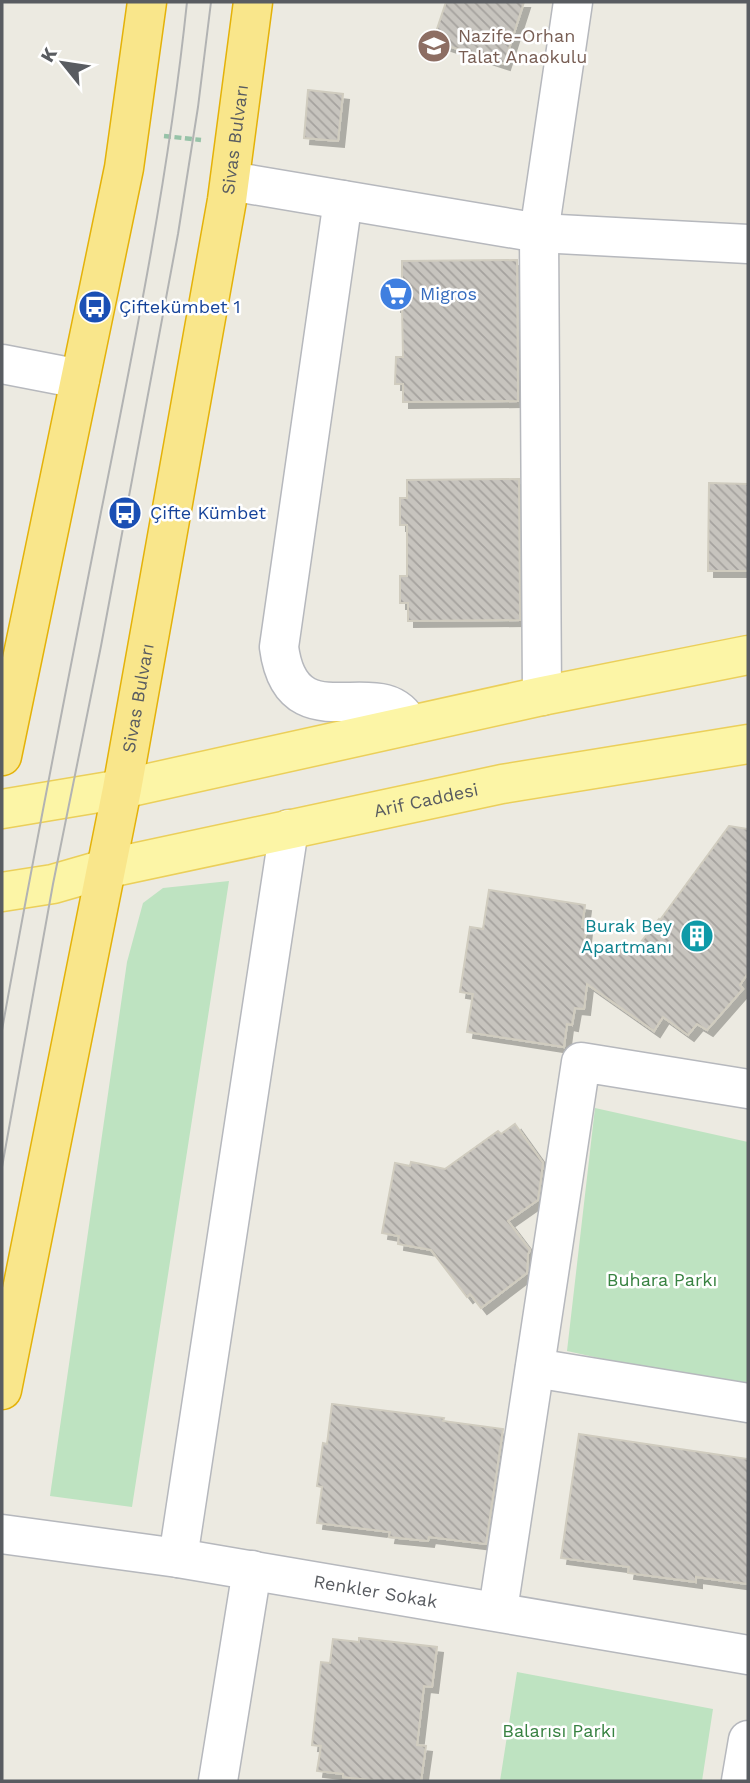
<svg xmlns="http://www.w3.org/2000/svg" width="750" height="1783" viewBox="0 0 750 1783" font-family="'Work Sans',sans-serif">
  <defs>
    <pattern id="building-back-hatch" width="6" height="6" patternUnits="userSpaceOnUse" patternTransform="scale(1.75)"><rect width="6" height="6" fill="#c7c4be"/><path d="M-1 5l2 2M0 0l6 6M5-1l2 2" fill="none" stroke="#a5a29e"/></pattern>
    <filter id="shadow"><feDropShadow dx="6" dy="6" stdDeviation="0" flood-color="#0004"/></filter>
  </defs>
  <rect width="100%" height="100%" fill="#eceae1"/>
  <path fill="#bee3c1" d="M229,881L132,1507L50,1496L127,962L143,903L163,888Z
    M595,1108L748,1142V1391L567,1351Z
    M517,1672L713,1709L702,1781H500Z"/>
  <path fill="url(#building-back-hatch)" stroke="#d0ccbf" stroke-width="2" filter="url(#shadow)" d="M446,2H524L504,64L433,41Z
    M308,90L343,94L338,141L304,138Z
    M517,260L518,401L403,402V384H395L396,357H403L402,306H395V279H402V261Z
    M519,479L520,620L408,621V603H400V576H407V525H400V498H407V480Z
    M709,483L748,484V571H708Z
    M729,826L748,829V973L740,985L743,989L707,1030L697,1024L688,1035L663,1017L654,1031L587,984L584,1009L575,1008L572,1025L567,1024L564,1047L467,1032L473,994L460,992L470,927L483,929L489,890L585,905L582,927L586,928L584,945L633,952L659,919L660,920Z
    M515,1124L543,1163L538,1200L508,1221L530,1250L528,1254L527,1273L481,1308L470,1294L467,1297L431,1250L398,1244L399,1236L382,1233L395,1163L410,1166L411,1162L445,1169L498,1131L501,1134Z
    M332,1404L444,1418L443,1421L503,1429L486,1544L429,1537L428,1541L389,1537L390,1532L317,1523L322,1487L317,1486L323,1443L327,1444Z
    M579,1434L748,1459V1584L696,1577V1582L628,1573L629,1567L561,1558Z
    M359,1638L437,1647L432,1687L424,1686L417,1745L426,1746L421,1781H378L343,1777V1774L317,1771L321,1746L312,1745L321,1662L330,1663L333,1639L359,1642Z"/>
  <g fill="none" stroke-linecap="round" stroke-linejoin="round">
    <defs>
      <g id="minor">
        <path d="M230,181L539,233L748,244"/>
        <path d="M343,200L279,647C292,747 383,668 409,725"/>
        <path d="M2,364L80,379"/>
        <path d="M542,696L539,233L573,2"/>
        <path d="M535,1368L748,1403"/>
        <path id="s1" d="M2,1534L178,1558L748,1655"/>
        <path d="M178,1558L289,829"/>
        <path d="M498,1610L581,1062L748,1089"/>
        <path d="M218,1781L252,1570"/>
        <path d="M741,1781L748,1740"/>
      </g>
      <g id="major">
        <path d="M2,809L122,789L542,696L748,655"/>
        <path id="s2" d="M2,892L53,884L105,869L502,784L748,744"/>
      </g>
      <g id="highway">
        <path d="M2,756L124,168L147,2"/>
        <path id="s3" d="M2,1390L122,789L227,200L253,2"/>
      </g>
    </defs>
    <use href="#minor" stroke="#b6b8bd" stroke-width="41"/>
    <use href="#major" stroke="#ebcf5a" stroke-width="41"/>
    <use href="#highway" stroke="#e4b209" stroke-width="41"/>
    <path stroke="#97c3a8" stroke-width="4.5" stroke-dasharray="7 3.5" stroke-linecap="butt" d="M164,136L201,140"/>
    <use href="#minor" stroke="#fff" stroke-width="38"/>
    <use href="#major" stroke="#fcf5a6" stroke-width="38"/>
    <use href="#highway" stroke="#f9e68b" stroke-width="38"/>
    <path stroke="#b2b3b3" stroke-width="2" d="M2,1030C33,857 67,684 101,512C135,342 169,174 187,2
      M2,1167L53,884L101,646L178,234L198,107L211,2"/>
  </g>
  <defs>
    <symbol id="school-disc" viewBox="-11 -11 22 22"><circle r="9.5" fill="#8d6e63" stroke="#fff"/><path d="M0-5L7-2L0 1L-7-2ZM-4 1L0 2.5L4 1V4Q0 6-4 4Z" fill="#fff"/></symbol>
    <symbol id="supermarket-disc" viewBox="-11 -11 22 22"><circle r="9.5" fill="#3f7fe0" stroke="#fff"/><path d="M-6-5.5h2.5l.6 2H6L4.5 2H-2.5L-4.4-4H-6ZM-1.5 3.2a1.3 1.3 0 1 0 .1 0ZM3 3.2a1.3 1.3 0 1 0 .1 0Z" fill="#fff"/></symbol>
    <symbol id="bus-disc" viewBox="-11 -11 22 22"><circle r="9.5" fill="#1a4fb4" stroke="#fff"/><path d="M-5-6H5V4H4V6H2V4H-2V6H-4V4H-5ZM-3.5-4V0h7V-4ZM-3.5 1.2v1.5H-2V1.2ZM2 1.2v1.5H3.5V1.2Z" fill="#fff"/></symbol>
    <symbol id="building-disc" viewBox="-11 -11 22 22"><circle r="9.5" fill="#0f9aa8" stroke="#fff"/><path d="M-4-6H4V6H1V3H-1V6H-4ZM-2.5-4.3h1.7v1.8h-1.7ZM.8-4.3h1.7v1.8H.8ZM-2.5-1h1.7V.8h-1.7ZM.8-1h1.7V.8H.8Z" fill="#fff"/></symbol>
  </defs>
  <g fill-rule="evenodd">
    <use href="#school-disc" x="415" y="27" width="38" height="38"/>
    <use href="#supermarket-disc" x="377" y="275" width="38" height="38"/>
    <use href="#bus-disc" x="76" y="288" width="38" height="38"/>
    <use href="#bus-disc" x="106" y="494" width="38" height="38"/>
    <use href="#building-disc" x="678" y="917" width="38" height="38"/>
  </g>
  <g text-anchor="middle" stroke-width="5" stroke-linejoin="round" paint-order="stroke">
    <g font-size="18" fill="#785e54" stroke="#fff" text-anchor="start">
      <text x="458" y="42">Nazife-Orhan<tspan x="458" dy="21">Talat Anaokulu</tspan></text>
    </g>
    <g font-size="18" fill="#595c61" stroke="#fff">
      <text dy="6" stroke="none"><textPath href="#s3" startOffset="1272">Sivas Bulvarı</textPath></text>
      <text dy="6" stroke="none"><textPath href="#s3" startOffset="705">Sivas Bulvarı</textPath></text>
      <text dy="6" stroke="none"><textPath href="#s2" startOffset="434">Arif Caddesi</textPath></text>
      <text dy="6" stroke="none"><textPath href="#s1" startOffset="378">Renkler Sokak</textPath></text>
    </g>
    <g font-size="18" fill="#366cbe" stroke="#fff" text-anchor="start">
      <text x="420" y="300">Migros</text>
    </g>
    <g font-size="18" fill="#164399" stroke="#fff" text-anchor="start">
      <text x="119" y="313">Çiftekümbet 1</text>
      <text x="150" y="519">Çifte Kümbet</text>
    </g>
    <g font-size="18" fill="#0d838f" stroke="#fff" text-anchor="end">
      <text x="672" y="932">Burak Bey<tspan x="672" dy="21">Apartmanı</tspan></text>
    </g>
    <g font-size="18" fill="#378241" stroke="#fff">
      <text x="662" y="1286">Buhara Parkı</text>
      <text x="559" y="1737">Balarısı Parkı</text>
    </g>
  </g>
  <rect width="750" height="1783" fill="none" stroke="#595c61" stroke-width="7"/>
  <g transform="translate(63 63) rotate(300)" stroke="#ffffff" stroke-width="5" paint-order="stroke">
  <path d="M0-5L12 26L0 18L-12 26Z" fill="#595c61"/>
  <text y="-10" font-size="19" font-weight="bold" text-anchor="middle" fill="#595c61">K</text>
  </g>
</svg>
